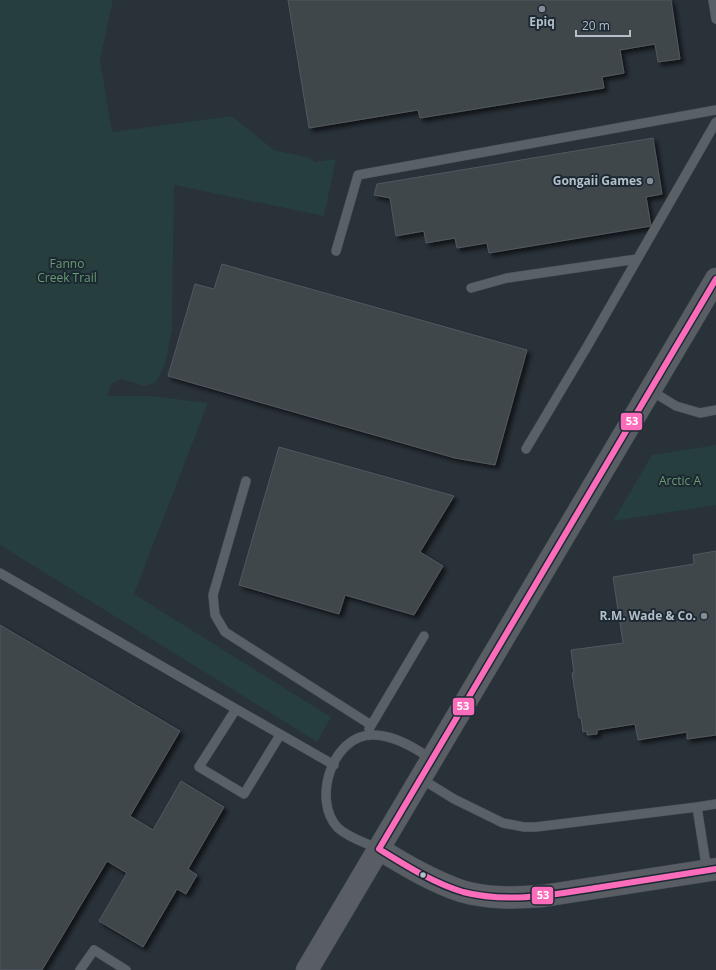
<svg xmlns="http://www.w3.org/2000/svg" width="716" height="970" viewBox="0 0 716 970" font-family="'Open Sans',sans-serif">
  <defs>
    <filter id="shadow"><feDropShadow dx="3.5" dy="3.5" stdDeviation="2" flood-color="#0009"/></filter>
  </defs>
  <rect width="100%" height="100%" fill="#293139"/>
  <path fill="#263e3e" d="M0,0H113L100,60L112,132L232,116L274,150L310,158L315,162L336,159L324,216L174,185L172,329L165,364L156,383L144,386L121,379L111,384L108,396H152L208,403L134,594L331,717L317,742L0,545Z
    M716,445V505L613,521L652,455Z"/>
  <path fill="#3f464c" stroke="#515960" filter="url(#shadow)" d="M288,0H671L680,59L658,62L655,44L620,50L624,73L602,77L604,88L420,118L418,110L309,128Z
    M653,138L662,194L646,197L651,226L489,253L487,243L457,248L455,238L426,243L424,231L396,236L390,198L374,195L377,184Z
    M222,264L527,350L495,465L455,458L168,376L195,284L214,289Z
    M279,447L454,496L420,552L443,566L414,615L345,595L339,614L239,585Z
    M716,551V735L687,739V732L638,740L635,724L597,730V734L587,735V731L583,732L581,718H579L572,673H574L571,650L623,643L613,577L694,564L693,555Z
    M0,625L180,731L130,816L153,830L181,781L224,807L188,869L197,875L186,894L177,889L143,947L99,921L127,873L107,861L42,970H0Z"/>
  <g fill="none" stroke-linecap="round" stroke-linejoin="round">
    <defs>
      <path id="lane" d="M713,0L716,19
        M336,251L358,175L716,110
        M471,288L507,278L637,259
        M650,390L676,406L700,413L716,410
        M526,449L588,345L716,122
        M246,481L213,595L215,615L225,632L371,725
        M0,573L236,709
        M369,729L424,636
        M280,735L244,794L199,767L236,709L334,765
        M420,778L454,799L503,823L524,827H536L697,807
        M379,849C366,843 349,838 338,828C311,800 333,734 373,735C394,735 414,747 431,759
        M707,871L697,807L716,804
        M80,970L94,950L126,970"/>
      <path id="secondary" d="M379,849C405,865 432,881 461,891C488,899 516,898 543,896L716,869
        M307,970L716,279"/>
    </defs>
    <use href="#lane" stroke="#474d53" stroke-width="10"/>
    <use href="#secondary" stroke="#474d53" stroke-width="23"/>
    <use href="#lane" stroke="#596066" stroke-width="9"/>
    <use href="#secondary" stroke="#585e64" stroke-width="22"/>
    <defs>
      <path id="bus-1" d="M379,849L716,279
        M379,849C405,865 433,883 463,892C509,904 556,894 602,887C640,881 678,875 716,869"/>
    </defs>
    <use href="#bus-1" stroke="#1c2933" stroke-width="9"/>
    <use href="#bus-1" stroke="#fb6dba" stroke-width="6"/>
  </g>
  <g fill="#838d97" stroke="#1c2933" stroke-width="1.5">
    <circle cx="542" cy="9" r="4"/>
    <circle cx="650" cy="181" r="4"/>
    <circle cx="704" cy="616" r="4"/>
  </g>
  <circle fill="#b4bfc9" stroke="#1c2933" stroke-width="1.5" cx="423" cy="875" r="3.5"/>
  <g text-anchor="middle" stroke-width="4" stroke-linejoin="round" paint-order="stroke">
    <g font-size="12" font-weight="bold" fill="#b4bfc9" stroke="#1c2933" text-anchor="end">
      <text x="542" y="26" text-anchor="middle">Epiq</text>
      <text x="642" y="185">Gongaii Games</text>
      <text x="696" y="620">R.M. Wade &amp; Co.</text>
    </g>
    <g font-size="12" fill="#6a9b6f" stroke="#1c2933">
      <text x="67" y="268">Fanno<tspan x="67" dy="14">Creek Trail</tspan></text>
      <text x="680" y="485">Arctic A</text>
    </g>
  </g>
  <g stroke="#1c2933" stroke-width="1.5">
    <rect x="620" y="412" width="23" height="19" rx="4" fill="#fb6dba"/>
    <rect x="452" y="697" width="23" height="19" rx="4" fill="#fb6dba"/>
    <rect x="531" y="886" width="23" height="19" rx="4" fill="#fb6dba"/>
  </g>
  <g font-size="11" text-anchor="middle" font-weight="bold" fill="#fff">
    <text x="632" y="425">53</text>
    <text x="463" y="710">53</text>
    <text x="543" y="899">53</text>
  </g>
  <path d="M576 30v6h54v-6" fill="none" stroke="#b4bfc9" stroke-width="2"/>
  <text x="582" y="30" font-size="12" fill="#b4bfc9" stroke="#1c2933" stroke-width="3" paint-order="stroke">20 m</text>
</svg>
